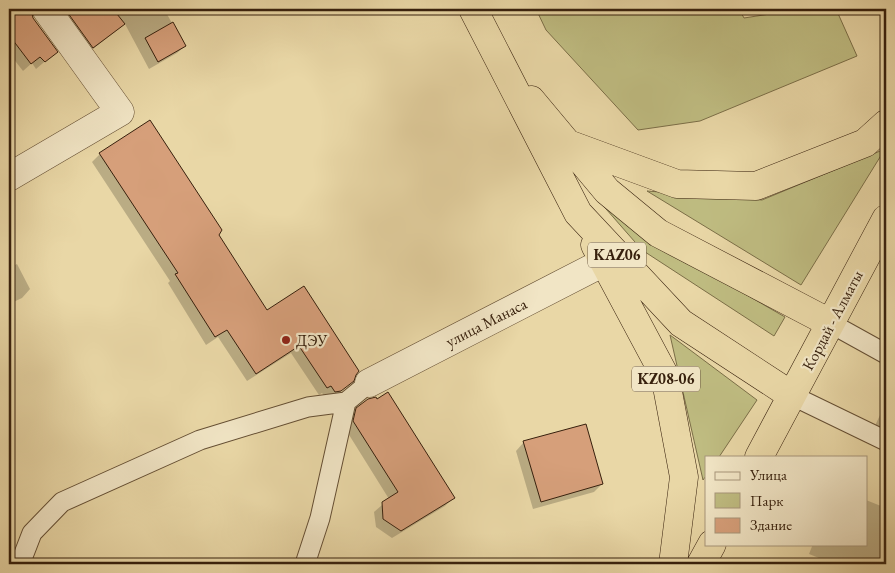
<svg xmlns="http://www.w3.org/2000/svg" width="895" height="573" viewBox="0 0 895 573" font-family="'EB Garamond',serif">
  <rect width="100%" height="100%" fill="#e9d7a6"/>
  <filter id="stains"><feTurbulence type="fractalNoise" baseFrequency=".004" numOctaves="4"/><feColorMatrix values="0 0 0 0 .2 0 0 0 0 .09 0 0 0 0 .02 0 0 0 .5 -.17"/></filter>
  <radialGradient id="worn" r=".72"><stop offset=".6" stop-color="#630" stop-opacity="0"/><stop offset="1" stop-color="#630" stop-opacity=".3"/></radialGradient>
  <path fill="#bfbc81" stroke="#7b6e47" d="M536,9H739L744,18L802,9H836L857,56L700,121L638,130L546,30Z
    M885,149L801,285L647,191L762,200Z
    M578,177L651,240L785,317L774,336L642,250Z
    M670,335L757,400L719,457H706V476L703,480Z"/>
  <path fill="#0003" d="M9,9H30L32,19L56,52L36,69L32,63L23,71L9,53Z
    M52,9H164L185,46L177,53L149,69L125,24L85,55Z
    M100,154L218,235L266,312L353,380L332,399L327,400L322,393L319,395L291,353L247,381L218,337L206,345L168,283L170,281L92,162Z
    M17,264L30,289L22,298L9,304V268Z
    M886,402V435L874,428Z
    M357,409L453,498L445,506L392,538L376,527L374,512L389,499L346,430L348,418Z
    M524,442L602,484L594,492L533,509L516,451Z
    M866,500L886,508V564H834L809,554L813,544H866Z"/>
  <path fill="#d69f7a" stroke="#37200d" d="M9,9H31L33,18L58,52L45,62L40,57L31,64L9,35Z
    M65,9H113L125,24L93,48Z
    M173,22L186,46L158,62L145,38Z
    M150,120L222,230L219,235L267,310L304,286L359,371L356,375L354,381L341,391L335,392L331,386L327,388L299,346L256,374L227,330L215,337L175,274L178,273L99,153Z
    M388,392L455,498L401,531L383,519L382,502L398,492L353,421L356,408L368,399L376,397L377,399Z
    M586,424L603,484L541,502L523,441Z"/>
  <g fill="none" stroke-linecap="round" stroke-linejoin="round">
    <defs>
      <path id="service" d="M830,323L886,354
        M791,395L886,441
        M20,564L32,533L62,502L200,440L308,407L346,402L369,383
        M305,564L320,518L346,402"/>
      <path id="minor" d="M9,177L120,112L46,9
        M369,383L604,262"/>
      <path id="trunk" d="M473,9L578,213L681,323L791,395
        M531,100L607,191L658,233L830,323
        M571,145L677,184L756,186L865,143L886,124
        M595,245L665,376L684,477L673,564
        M759,457L886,219
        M701,564L712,544"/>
    </defs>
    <use href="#service" stroke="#644e33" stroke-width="21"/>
    <use href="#minor" stroke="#644e33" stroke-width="29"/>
    <use href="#trunk" stroke="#37200d" stroke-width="29"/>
    <use href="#service" stroke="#f1e5c5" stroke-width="19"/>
    <use href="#minor" stroke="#f1e5c5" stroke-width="28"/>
    <use href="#trunk" stroke="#e9d7a6" stroke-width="28"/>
  </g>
  <circle fill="#8f2418" stroke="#f1e5c5" stroke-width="2" cx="286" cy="340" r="5"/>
  <g text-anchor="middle" stroke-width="4.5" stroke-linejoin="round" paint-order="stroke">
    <g fill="#f1e5c5" stroke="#6f5b44" stroke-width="1">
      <rect x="588" y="242.5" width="58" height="25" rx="4"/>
      <rect x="632" y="366.5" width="68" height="25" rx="4"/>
    </g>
    <g font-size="15" font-weight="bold" fill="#37200d">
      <text x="617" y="260">KAZ06</text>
      <text x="666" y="384">KZ08-06</text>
    </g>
    <g font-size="16" fill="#37200d" stroke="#f1e5c5">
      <text transform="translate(832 320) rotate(-62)" y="6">Кордай - Алматы</text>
      <text transform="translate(486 322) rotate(-27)" y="6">улица Манаса</text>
    </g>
    <g font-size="16" fill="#37200d" stroke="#f1e5c5" text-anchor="start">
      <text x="296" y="346">ДЭУ</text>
    </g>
  </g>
  <rect width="895" height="573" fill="none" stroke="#e9d7a6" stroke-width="30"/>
  <rect x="10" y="10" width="875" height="553" fill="none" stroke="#37200d" stroke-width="2.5"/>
  <rect x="15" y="15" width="865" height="543" fill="none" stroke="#37200d"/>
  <rect x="705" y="456" width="162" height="90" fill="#f1e5c5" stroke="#a7967b"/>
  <rect x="715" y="472" width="25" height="8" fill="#f1e5c5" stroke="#a7967b"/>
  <text x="750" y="480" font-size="15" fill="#37200d">Улица</text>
  <rect x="715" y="493" width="25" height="15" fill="#bfbc81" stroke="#a7967b"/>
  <text x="750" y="506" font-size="15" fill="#37200d">Парк</text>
  <rect x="715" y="518" width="25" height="15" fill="#d69f7a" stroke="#a7967b"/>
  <text x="750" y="530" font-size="15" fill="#37200d">Здание</text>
  <rect width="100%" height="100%" filter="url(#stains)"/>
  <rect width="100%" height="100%" fill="url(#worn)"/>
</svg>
